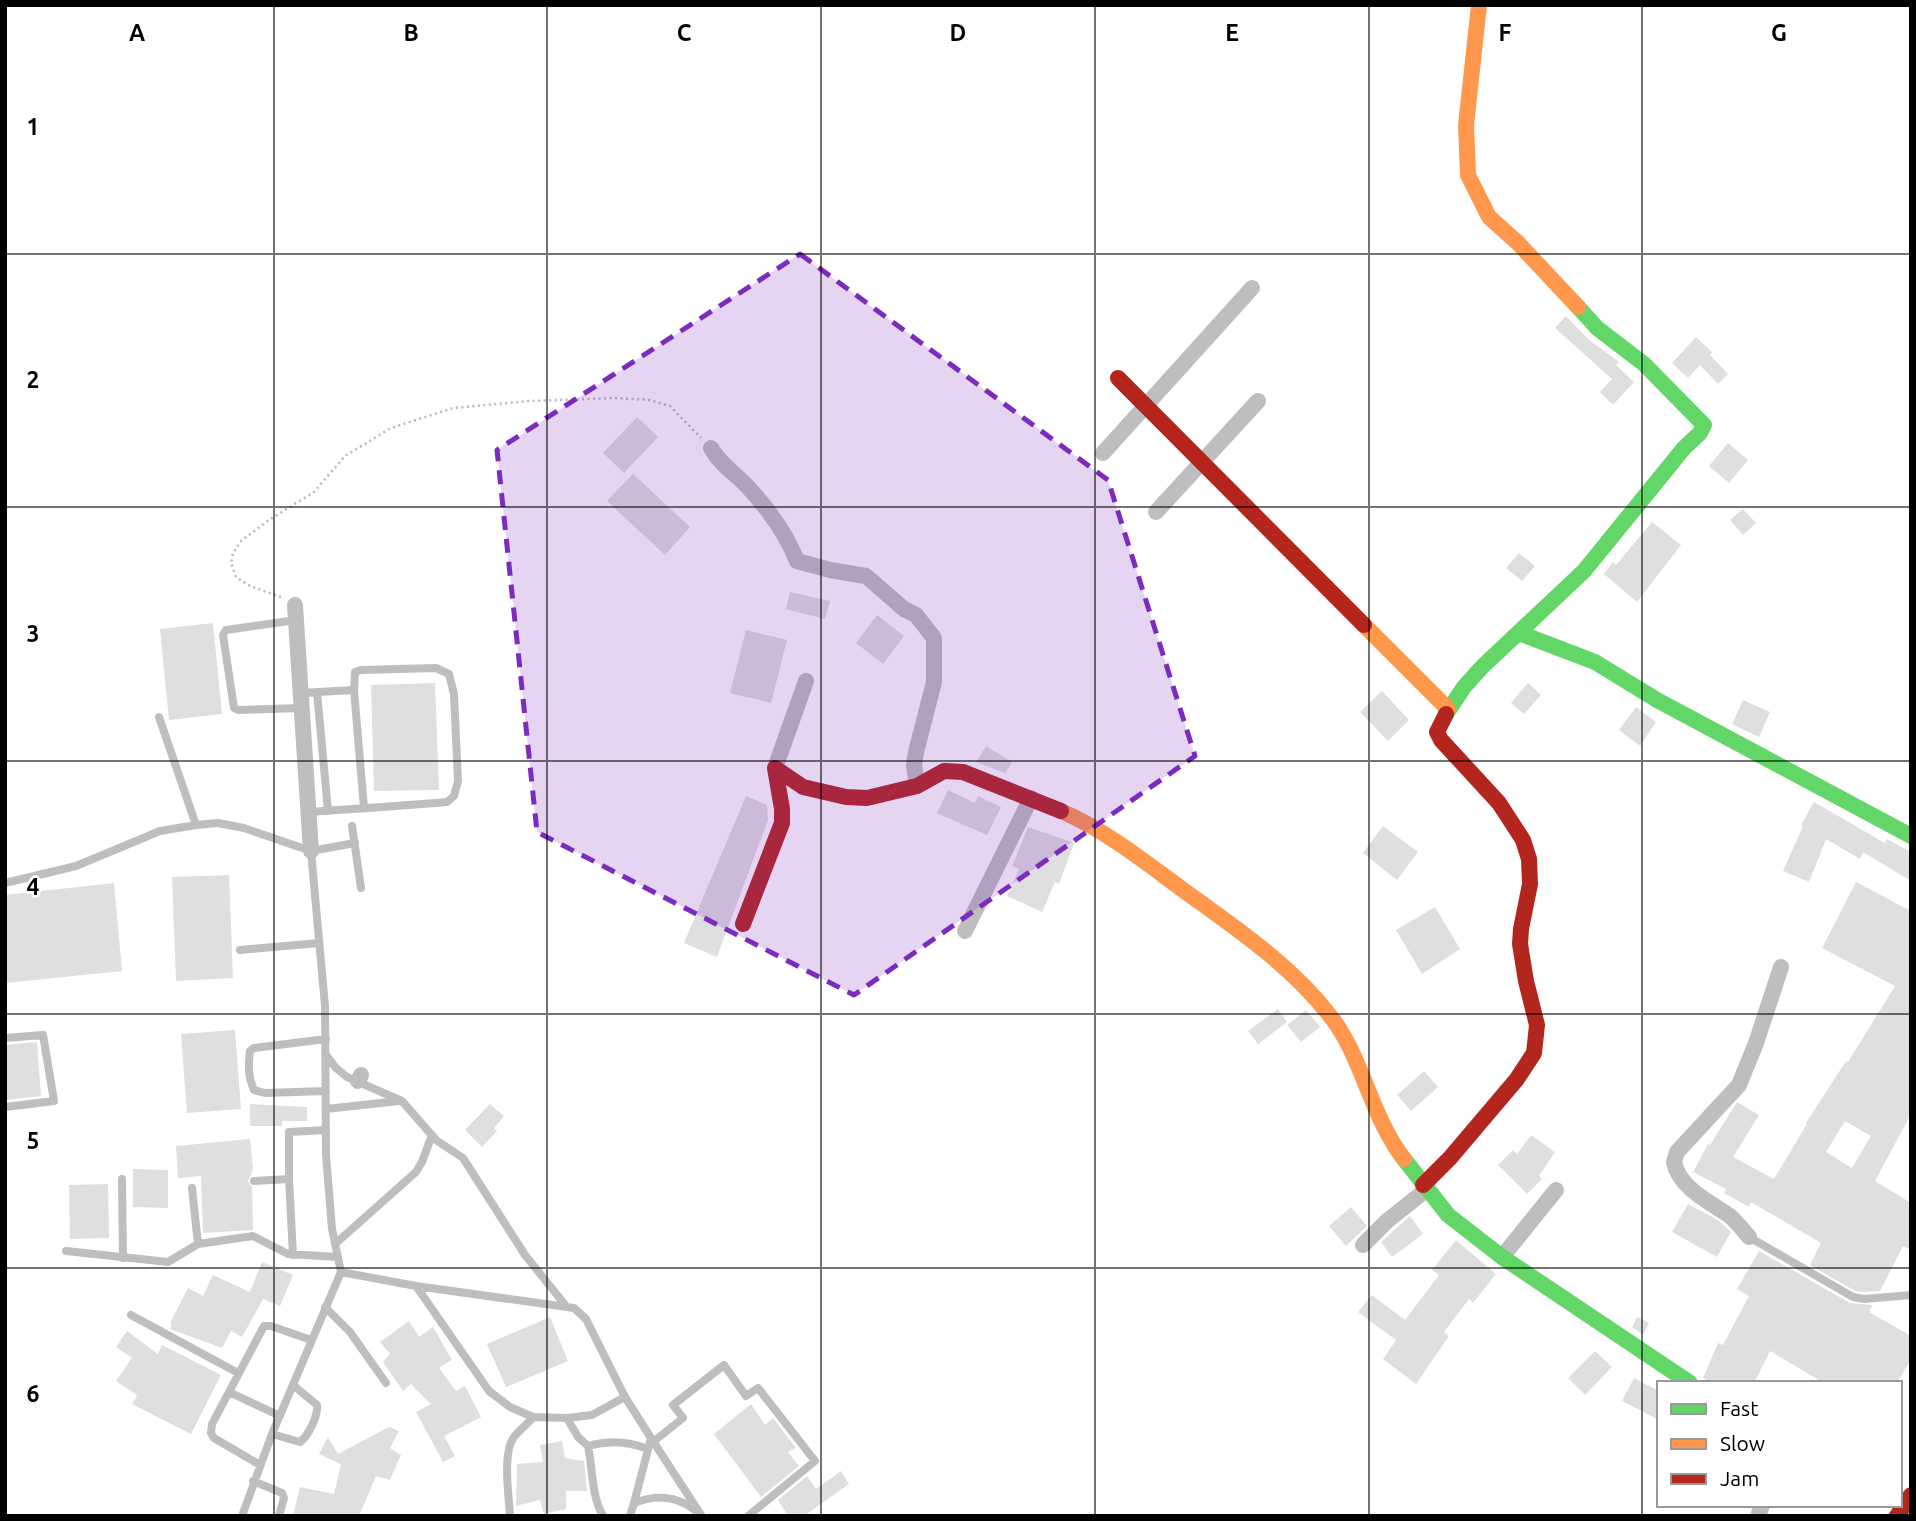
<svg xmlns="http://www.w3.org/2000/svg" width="1916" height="1521" viewBox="0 0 1916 1521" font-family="Ubuntu,sans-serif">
  <rect width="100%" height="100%" fill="#fff"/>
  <path fill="#dfdfdf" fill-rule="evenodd" d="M1566,316L1588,339L1619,362L1616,365L1634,382L1613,405L1600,392L1612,379L1555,328Z
    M1696,337L1712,352L1710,355L1728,374L1718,384L1700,365L1688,378L1672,363Z
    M637,417L658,437L624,473L603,453Z
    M1728,443L1748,460L1729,483L1709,466Z
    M633,474L690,527L665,555L607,501Z
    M1743,509L1756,523L1743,535L1730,520Z
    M1652,522L1681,545L1637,602L1604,574L1613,562L1616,565Z
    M1519,553L1535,566L1522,581L1506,568Z
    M790,592L830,601L825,619L786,609Z
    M877,615L904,636L883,664L856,643Z
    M213,623L222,714L169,720L160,629Z
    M746,630L787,640L771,703L730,693Z
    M435,683L439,790L374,791L371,685Z
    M1528,683L1541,695L1524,714L1511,703Z
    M1382,691L1409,720L1388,741L1360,712Z
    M1743,700L1770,712L1759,737L1732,724Z
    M1636,707L1656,722L1640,746L1619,730Z
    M986,746L1012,762L1005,773L976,762Z
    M948,790L975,803L978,796L1001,807L987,835L937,813Z
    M746,796L767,805L768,820L717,957L684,943Z
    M1814,802L1885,843L1887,839L1911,852V881L1863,852L1860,859L1826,839L1809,882L1783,871L1803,826L1801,825Z
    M1383,826L1418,852L1397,880L1363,853Z
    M1028,827L1074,843L1059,884L1055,882L1042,912L1007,896L1019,869L1012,866Z
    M229,875L233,978L176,981L172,877Z
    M1856,882L1911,911V1114L1875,1181L1911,1203V1250L1903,1246L1880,1291L1864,1292L1855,1291L1810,1265L1821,1243L1751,1202L1749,1207L1724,1193L1726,1189L1693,1172L1708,1144L1710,1145L1737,1102L1759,1115L1733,1157L1774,1179L1807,1124L1806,1123L1846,1061L1848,1062L1895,986L1822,948ZM1845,1121L1871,1136L1852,1168L1826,1152Z
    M114,883L122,971L5,983V895Z
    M1435,907L1460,949L1422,974L1396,930Z
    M1278,1009L1287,1022L1258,1044L1248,1031Z
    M1306,1010L1320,1027L1301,1042L1287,1025Z
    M235,1030L241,1109L187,1113L181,1034Z
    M37,1042L41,1096L5,1100V1045Z
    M1424,1071L1438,1087L1411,1111L1397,1095Z
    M250,1104L307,1107V1121H282V1126H250Z
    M490,1104L504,1116L494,1128L497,1131L482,1147L465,1130Z
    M1531,1135L1555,1152L1539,1176L1542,1179L1527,1194L1498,1165L1513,1150L1517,1154Z
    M250,1139L253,1170L248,1181L252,1187L253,1230L203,1233L201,1176L178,1178L176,1146Z
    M133,1169L168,1170V1208L133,1207Z
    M108,1184L109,1238L70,1239L69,1185Z
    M1688,1204L1718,1220L1731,1232L1717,1257L1672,1232Z
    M1351,1207L1367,1226L1346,1246L1329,1226Z
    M1410,1216L1423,1234L1392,1257L1381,1242Z
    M1456,1240L1496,1274L1473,1303L1469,1299L1444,1332L1449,1336L1416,1384L1383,1359L1396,1340L1358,1312L1372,1295L1405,1320L1439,1275L1432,1270Z
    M1759,1251L1850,1303L1873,1305L1869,1312L1911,1336V1359L1897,1383H1824L1770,1351L1754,1383H1714L1703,1378L1718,1343L1723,1345L1749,1296L1737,1289Z
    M262,1262L293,1275L280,1306L263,1299L242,1337L231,1331L222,1348L170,1329L172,1324L170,1323L188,1288L203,1296L213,1275L250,1292Z
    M550,1317L568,1361L506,1387L487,1344Z
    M1637,1317L1649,1323L1643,1335L1632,1327Z
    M409,1321L419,1337L433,1327L452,1360L439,1368L456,1391L465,1386L481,1417L444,1436L455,1456L443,1462L416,1412L431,1404L411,1384L403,1391L383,1362L390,1354L380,1342Z
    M127,1331L158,1354L162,1345L221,1375L191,1434L132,1404L137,1395L116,1381L132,1358L116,1347Z
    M1595,1351L1612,1367L1585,1395L1568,1378Z
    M1634,1378L1659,1391V1420L1622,1401Z
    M751,1404L765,1425L773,1418L796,1448L788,1452L799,1466L761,1497L714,1434Z
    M389,1427L399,1431L390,1448L401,1455L390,1480L376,1476L359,1516H293L300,1487L334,1494L341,1464L319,1454L328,1437L338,1454Z
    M562,1441L565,1458L584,1461L587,1491H566V1509L544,1514L540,1500L516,1506L517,1464L543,1462L540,1445Z
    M841,1471L849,1484L804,1516H788L778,1500L807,1476L816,1489Z"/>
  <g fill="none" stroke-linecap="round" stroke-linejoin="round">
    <path stroke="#b9b9b9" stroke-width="2.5" stroke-dasharray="2 3.5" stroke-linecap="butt" d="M281,597L250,586L236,577L231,563L233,553L241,541L269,520L314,492L345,456L391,428L453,408L530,401L615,398L649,400L670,406L701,438"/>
    <path stroke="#bebebe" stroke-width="8" d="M296,620L226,630L223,635L234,708L238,710L302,708
      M317,692L328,811
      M301,693L354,690
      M159,717L196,825
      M308,812C354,809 401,806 447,802L454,796L458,781L454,694L449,674L436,668L361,670L355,672L354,690L364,808
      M352,826L361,888
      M5,883L76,866L160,831L196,825L218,823L244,828L311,851L355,843
      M240,950L319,943
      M5,1038L43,1035L54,1101L5,1107
      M326,1039L254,1048L250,1051C248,1066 248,1076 254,1090L265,1093L326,1091
      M326,1055L336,1068L347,1077L402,1101L436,1140L463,1158L525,1255L566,1306
      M326,1109L399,1101
      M122,1179L123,1258
      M289,1179L293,1255
      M254,1181L289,1179V1132L326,1130
      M192,1188L198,1244
      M1749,1237L1853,1297L1864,1299L1911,1295
      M335,1244L416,1172L422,1162L432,1135
      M66,1251L168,1262L198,1244L253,1236L288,1254L338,1257
      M341,1272L416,1286L574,1308L586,1319L625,1397L651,1438L634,1503
      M416,1286L489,1391L510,1407L533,1417L567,1418L592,1415L625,1397
      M325,1307L350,1332L386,1383
      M131,1315L238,1373
      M229,1392L280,1416
      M567,1418L578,1437L588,1446
      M272,1434L300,1442C309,1435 318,1416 317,1405L293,1385
      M651,1438L701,1515
      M653,1442L683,1418L673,1405L724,1365L746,1396L758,1388L815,1461L748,1516
      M260,1465L214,1438L211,1433L212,1424L264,1326H271L311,1340
      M253,1481L282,1493L284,1498L279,1516
      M242,1516L272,1434L341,1272L332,1229L326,1155L325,1006L311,851
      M510,1516C509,1497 502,1452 514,1437C519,1430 527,1425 533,1417
      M603,1516C591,1495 593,1469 588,1446C608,1440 628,1441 648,1449
      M630,1516L634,1503C654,1495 676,1495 695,1510"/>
    <path stroke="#bebebe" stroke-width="16" d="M711,448C720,464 733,472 745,484C766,506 786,533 797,561L830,570L866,576L904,609L916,615L934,638V682L916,752L914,765L917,786
      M1103,453L1252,288
      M1156,512L1258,401
      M295,605L311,851
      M775,768L806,681
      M965,931L1031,798
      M358,1081L361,1075
      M1749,1237C1743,1230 1737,1222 1730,1216C1710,1202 1679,1188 1674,1162L1677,1152L1739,1085L1756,1043L1781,967
      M1363,1245L1387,1221L1426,1190
      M1502,1257L1556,1190
      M1758,1516L1762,1505"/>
    <path stroke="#63d668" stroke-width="16" d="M1519,633L1595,662L1657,700L1911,836
      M1446,714L1464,687L1482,667L1584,571L1684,448L1700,433L1704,425L1644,364L1597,328L1578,307
      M1404,1159L1448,1215L1502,1257L1690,1383"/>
    <path stroke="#ff974d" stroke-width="16" d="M1479,5L1466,125L1468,175L1489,217L1518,243L1578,307
      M1364,625L1448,709
      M1061,811C1107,831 1146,863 1186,892C1237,929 1292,966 1331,1017C1363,1058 1371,1117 1404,1159"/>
    <path stroke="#b3261e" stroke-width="16" d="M1118,378L1364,625
      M743,924L782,823V809L775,768L803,787L846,797L867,798L917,786L944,771L963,772L1061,811
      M1423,1185L1450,1158L1517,1079L1534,1053L1537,1025L1526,981L1520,944L1521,929L1530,884L1529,859L1523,840L1499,803L1441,740L1437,732L1446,714
      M1897,1516L1911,1495"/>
  </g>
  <path fill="#7b2cbf" fill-opacity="0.2" stroke="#7b2cbf" stroke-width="5" stroke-dasharray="14 9" stroke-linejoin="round" d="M800,254L1108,480L1195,756L854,995L537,832L497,450Z"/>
  <path fill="none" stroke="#000" stroke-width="2" stroke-opacity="0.55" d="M274,5V1516M547,5V1516M821,5V1516M1095,5V1516M1369,5V1516M1642,5V1516M5,254H1911M5,507H1911M5,761H1911M5,1014H1911M5,1268H1911"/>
  <g font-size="23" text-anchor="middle" font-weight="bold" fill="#000" stroke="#fff" stroke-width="5" stroke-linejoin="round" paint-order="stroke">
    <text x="137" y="41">A</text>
    <text x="411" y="41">B</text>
    <text x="684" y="41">C</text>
    <text x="958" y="41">D</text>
    <text x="1232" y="41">E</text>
    <text x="1505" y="41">F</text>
    <text x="1779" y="41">G</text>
    <text x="33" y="135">1</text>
    <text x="33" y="388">2</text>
    <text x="33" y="642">3</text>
    <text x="33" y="895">4</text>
    <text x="33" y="1149">5</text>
    <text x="33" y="1402">6</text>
  </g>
  <rect width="1916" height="1521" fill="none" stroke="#000000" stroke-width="14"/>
  <rect x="1657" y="1381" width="245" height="126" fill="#ffffff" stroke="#999999" stroke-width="2"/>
  <rect x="1671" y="1404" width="35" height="10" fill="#63d668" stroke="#999999" stroke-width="2"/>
  <text x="1720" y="1416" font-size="21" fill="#000000">Fast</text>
  <rect x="1671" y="1439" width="35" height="10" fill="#ff974d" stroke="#999999" stroke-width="2"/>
  <text x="1720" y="1451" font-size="21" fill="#000000">Slow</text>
  <rect x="1671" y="1474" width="35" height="10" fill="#b3261e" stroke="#999999" stroke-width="2"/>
  <text x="1720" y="1486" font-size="21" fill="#000000">Jam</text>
</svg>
